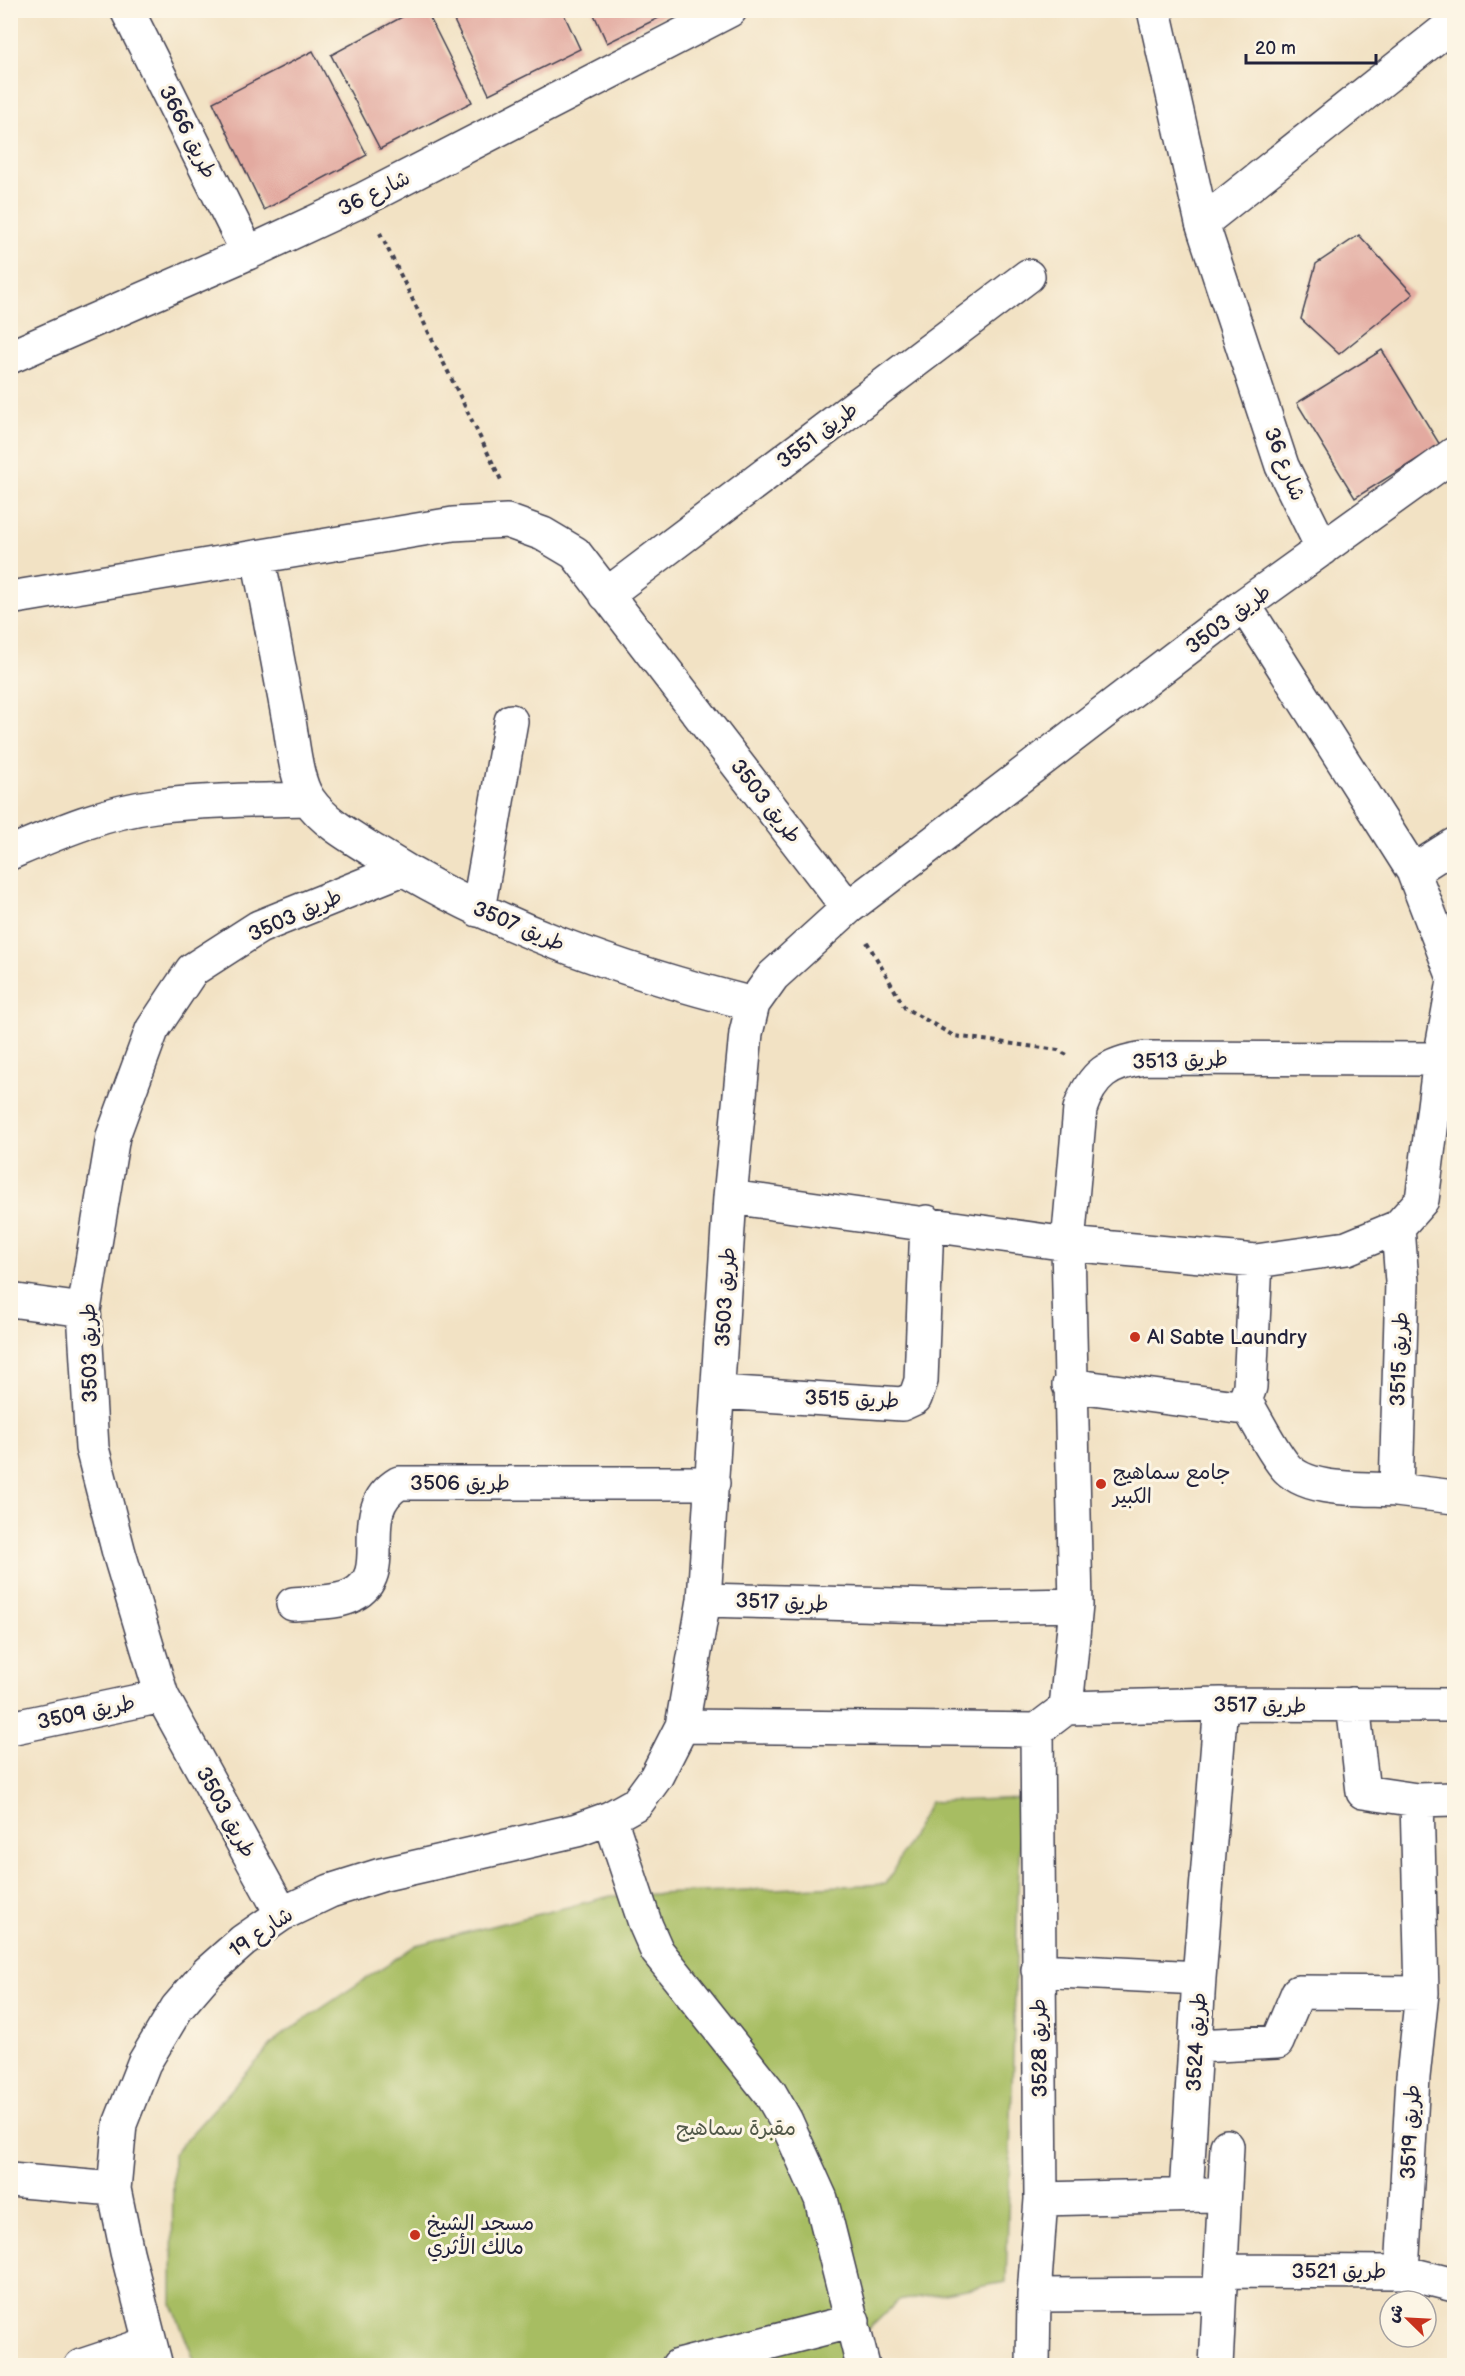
<svg xmlns="http://www.w3.org/2000/svg" width="1465" height="2376" viewBox="0 0 1465 2376" font-family="'Balsamiq Sans','Playpen Sans Arabic',sans-serif">
  <rect width="100%" height="100%" fill="#fcf5e5"/>
  <filter id="ink" filterUnits="userSpaceOnUse"><feTurbulence type="fractalNoise" baseFrequency=".0167" numOctaves="2"/><feDisplacementMap in="SourceGraphic" scale="12" xChannelSelector="R" yChannelSelector="G"/><feConvolveMatrix kernelMatrix="1 2 1 2 8 2 1 2 1" color-interpolation-filters="sRGB"/></filter>
  <filter id="wash" filterUnits="userSpaceOnUse"><feTurbulence type="fractalNoise" baseFrequency=".008" numOctaves="4" result="noise"/><feDisplacementMap in="SourceGraphic" scale="24" xChannelSelector="R" yChannelSelector="G"/><feGaussianBlur stdDeviation="1.35" result="paint"/><feColorMatrix in="noise" values="0 0 0 0 0 0 0 0 0 0 0 0 0 0 0 0 0 1.4 0 .05"/><feComposite in="paint" operator="in"/></filter>
  <g filter="url(#wash)">
    <rect width="100%" height="100%" fill="#f2e2c4"/>
    <path fill="#a7bd62" stroke="#64704e" stroke-width="1.5" d="M1021,1798L1006,2282L898,2301L846,2351L844,2366L196,2365L172,2304L173,2154L279,2037L416,1945L611,1896L886,1884L930,1802Z"/>
    <g id="blocks">
      <path fill="#e3aaa0" d="M415,10H426L472,102L380,149L331,55Z
        M449,10H562L580,49L489,94Z
        M592,10H675L607,43Z
        M313,51L367,155L264,210L213,102Z
        M1359,235L1413,294L1339,354L1301,319L1316,264Z
        M1382,350L1440,445L1355,498L1297,403Z"/>
    </g>
  </g>
  <g filter="url(#ink)">
    <use href="#blocks" fill-opacity="0" stroke="#413f50" stroke-width="1.5"/>
    <g fill="none" stroke-linecap="round" stroke-linejoin="round">
      <defs>
        <path id="minor" d="M127,10L248,253
          M1154,10L1202,223L1282,466L1323,549
          M1202,223L1454,23
          M10,357L248,253L364,199L730,10
          M258,557C269,612 279,667 289,721C293,743 296,782 309,800C325,823 353,838 377,853C492,926 621,971 753,1004
          M606,595L1028,276
          M10,598L453,524L507,521L543,534L575,553L848,908
          M1244,605L1413,871L1454,978
          M10,853C57,833 105,812 155,806C206,800 257,800 308,799
          M1413,871L1454,845
          M478,910L511,721
          M730,1197L1068,1244L1256,1261L1347,1248L1398,1227L1422,1200L1440,1059L1454,981
          M1398,1227L1402,1282L1396,1490L1454,1497
          M10,1300L84,1310
          M1069,1385L1237,1407L1245,1401L1250,1387L1256,1261
          M719,1392L902,1404L915,1398L921,1381L927,1222
          M1245,1401C1258,1422 1269,1446 1284,1465C1305,1493 1364,1488 1396,1490
          M704,1600L970,1607L1076,1605
          M293,1604C311,1602 337,1604 353,1595C397,1572 350,1512 399,1483H713
          M1353,1704L1363,1792L1417,1800L1454,1799
          M1066,1708L1221,1704L1454,1705
          M682,1726L1037,1730
          M10,1728L162,1696
          M1037,1730L1066,1708L1076,1605L1068,1244L1080,1109C1092,1074 1109,1063 1145,1058L1440,1059
          M610,1818L646,1926L657,1951L770,2093L786,2121L821,2199L863,2366
          M282,1914L162,1696L119,1553L92,1448L84,1310L113,1136L152,1030L192,970L259,927L403,869
          M1038,1970L1199,1978L1186,2195
          M1199,1978L1221,1704
          M1196,2046L1277,2042L1298,1992L1422,1993
          M10,2180L114,2189
          M1041,2199L1207,2195
          M1221,2271L1402,2272L1454,2285
          M1402,2272L1413,2077L1422,1993L1417,1800
          M1034,2295L1218,2294
          M81,2366L150,2343
          M156,2366L127,2252L114,2189L120,2124L144,2063L177,2008L208,1972L243,1941L282,1914L330,1891L381,1875L577,1830L610,1818L637,1803L656,1777L682,1726L704,1600L730,1197L746,1033L753,1004L773,976L848,908L1244,605L1454,454
          M678,2366L853,2321
          M1033,2366L1034,2295L1041,2199L1037,1730
          M1216,2366L1227,2146"/>
      </defs>
      <use href="#minor" stroke="#413f50" stroke-width="36"/>
      <path stroke="#413f50" stroke-width="4" stroke-dasharray="4.5 4.5" stroke-linecap="butt" d="M380,233L502,482
        M867,942L905,1008L954,1036L1058,1050L1067,1055"/>
      <use href="#minor" stroke="#fff" stroke-width="33"/>
    </g>
  </g>
  <g fill="#c8321e" stroke="#fcf5e5" stroke-width="2">
    <circle cx="1135" cy="1337" r="6"/>
    <circle cx="1101" cy="1484" r="6"/>
    <circle cx="415" cy="2235" r="6"/>
  </g>
  <g text-anchor="middle" stroke-width="6" stroke-linejoin="round" paint-order="stroke">
    <g font-size="21" fill="#22223b" stroke="#fcf5e5">
      <text transform="translate(188 132) rotate(63)" y="7">طريق 3666</text>
      <text transform="translate(374 193) rotate(-26)" y="7">شارع 36</text>
      <text transform="translate(817 435) rotate(-37)" y="7">طريق 3551</text>
      <text transform="translate(1285 464) rotate(68)" y="7">شارع 36</text>
      <text transform="translate(1228 619) rotate(-37)" y="7">طريق 3503</text>
      <text transform="translate(766 801) rotate(52)" y="7">طريق 3503</text>
      <text transform="translate(295 915) rotate(-24)" y="7">طريق 3503</text>
      <text transform="translate(519 926) rotate(23)" y="7">طريق 3507</text>
      <text transform="translate(1180 1060) rotate(-2)" y="7">طريق 3513</text>
      <text transform="translate(725 1297) rotate(-87)" y="7">طريق 3503</text>
      <text transform="translate(89 1353) rotate(-91)" y="7">طريق 3503</text>
      <text transform="translate(1399 1359) rotate(-88)" y="7">طريق 3515</text>
      <text transform="translate(852 1399) rotate(2)" y="7">طريق 3515</text>
      <text x="460" y="1490">طريق 3506</text>
      <text transform="translate(782 1602) rotate(2)" y="7">طريق 3517</text>
      <text transform="translate(1260 1705) rotate(1)" y="7">طريق 3517</text>
      <text transform="translate(86 1712) rotate(-12)" y="7">طريق 3509</text>
      <text transform="translate(226 1812) rotate(61)" y="7">طريق 3503</text>
      <text transform="translate(261 1932) rotate(-34)" y="7">شارع 19</text>
      <text transform="translate(1196 2042) rotate(-87)" y="7">طريق 3524</text>
      <text transform="translate(1039 2048) rotate(-91)" y="7">طريق 3528</text>
      <text transform="translate(1410 2132) rotate(-87)" y="7">طريق 3519</text>
      <text x="1339" y="2278">طريق 3521</text>
    </g>
    <g font-size="21" fill="#22223b" stroke="#fcf5e5" text-anchor="start">
      <text x="1147" y="1344">Al Sabte Laundry</text>
      <text x="1113" y="1479">جامع سماهيج<tspan x="1113" dy="24">الكبير</tspan></text>
      <text x="427" y="2230">مسجد الشيخ<tspan x="427" dy="24">مالك الأثري</tspan></text>
    </g>
    <g font-size="21" fill="#515849" stroke="#fcf5e5">
      <text x="736" y="2135">مقبرة سماهيج</text>
    </g>
  </g>
  <rect width="1465" height="2376" fill="none" stroke="#fcf5e5" stroke-width="36"/>
  <g transform="translate(1408 2319) rotate(294)"><circle r="28" fill="#fcf5e5" stroke="#a5a1a1" stroke-width="1.5"/>
  <path d="M0-4.5L10 22L0 15L-10 22Z" fill="#c8321e"/>
  <text y="-9" font-size="16" font-weight="bold" text-anchor="middle" fill="#22223b">ش</text>
  </g>
  <path d="M1246 54v9h130v-9" fill="none" stroke="#22223b" stroke-width="3"/>
  <text x="1255" y="54" font-size="18" fill="#22223b" stroke="#fcf5e5" stroke-width="4.5" paint-order="stroke">20 m</text>
</svg>
